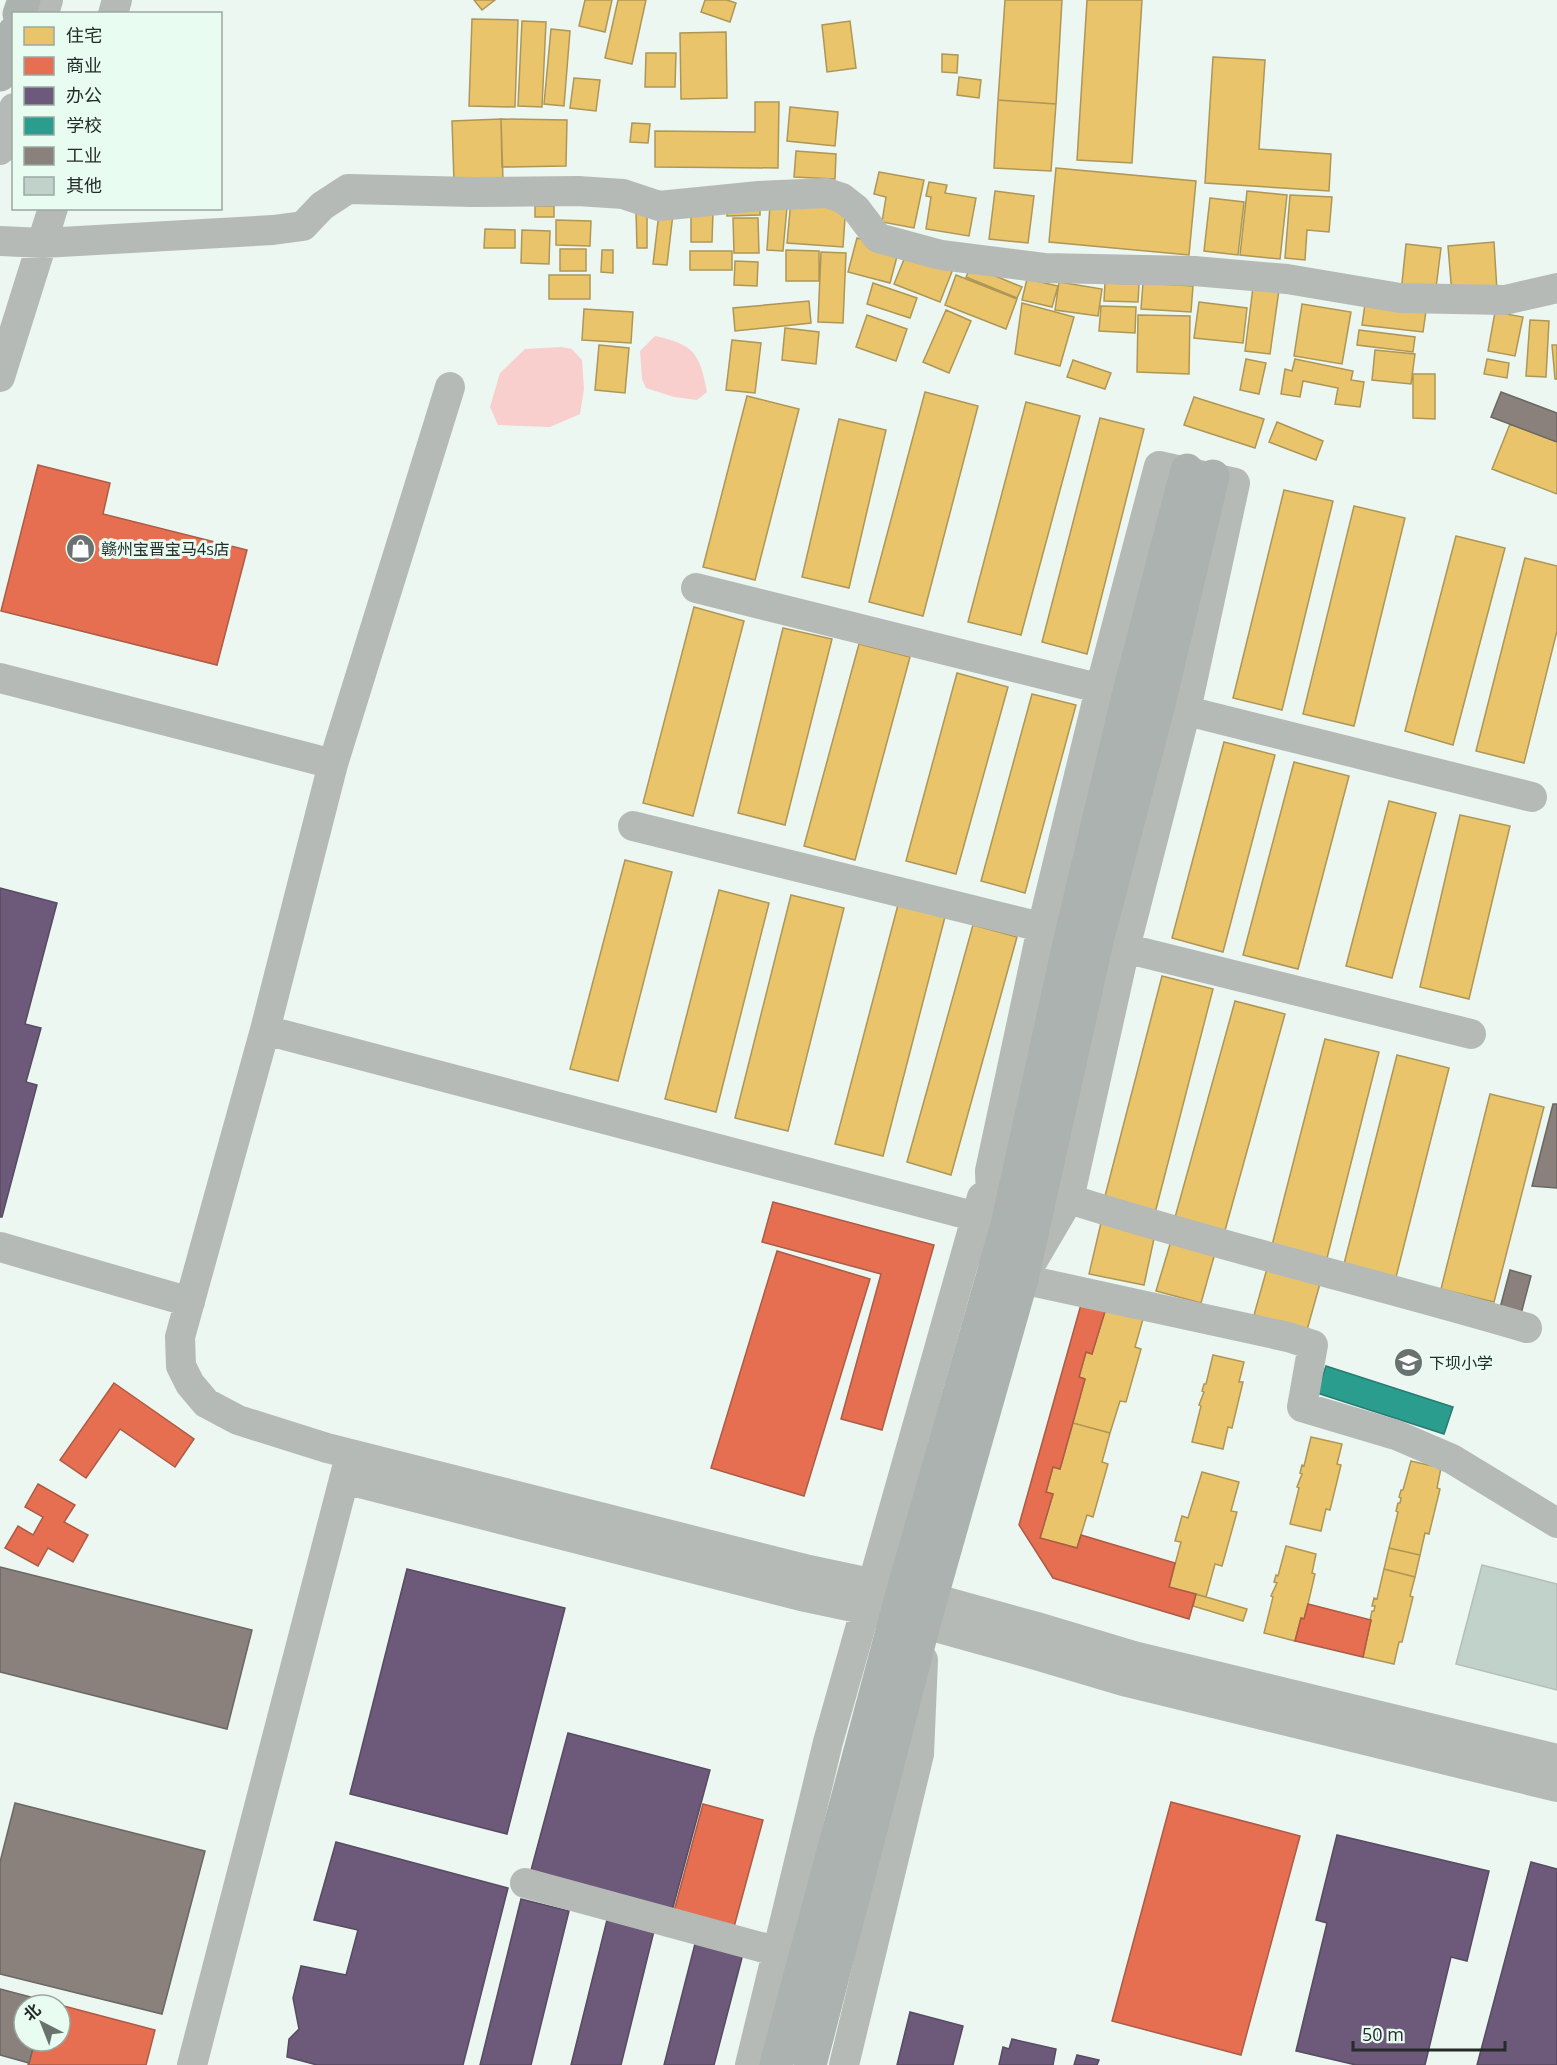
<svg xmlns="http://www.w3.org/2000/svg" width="1557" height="2065" viewBox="0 0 1557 2065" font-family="'Open Sans','Noto Sans SC',sans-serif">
  <rect width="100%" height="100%" fill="#ecf7f2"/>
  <path fill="#f8cfcc" d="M655,336C694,344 700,354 707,392L697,400L674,397L646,388L642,379L640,351Z
    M561,347L572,349L582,360L584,389L580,414L550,427L498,425L490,407L500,373L525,349Z"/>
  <path fill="#e9c46a" stroke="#ae9656" stroke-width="1.5" d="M474,0H495L482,10Z
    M585,0H612L605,32L579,26Z
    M618,0H646L632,64L605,58Z
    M705,0H727L736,3L730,22L701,12Z
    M1005,0H1062L1056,104L998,100Z
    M1087,0H1142L1132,163L1077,160Z
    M472,19L518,20L515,107L469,106Z
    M522,21L546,22L542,107L518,106Z
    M850,21L856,68L827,72L822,25Z
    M551,29L570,31L564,106L544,104Z
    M726,32L727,98L681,99L680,33Z
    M646,53H676L675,87H645Z
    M942,54L958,55L957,73L942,72Z
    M1213,57L1265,60L1259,149L1331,154L1329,191L1205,183Z
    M959,77L981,80L979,98L957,95Z
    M574,78L600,80L596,111L570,108Z
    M998,100L1056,104L1051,171L994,168Z
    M755,102H779L778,168L655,167V131L755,132Z
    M790,107L838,112L835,146L787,141Z
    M501,119L567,120L566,166L502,167Z
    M501,119L503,180L454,182L452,121Z
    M632,123L650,124L648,143L630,142Z
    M796,151L836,154L835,179L794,177Z
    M1056,168L1196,181L1189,255L1049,242Z
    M879,172L924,180L914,228L882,222L886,197L874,194Z
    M929,182L947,185L945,193L976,198L969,236L926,229L931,197L926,196Z
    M995,191L1034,196L1028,243L989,239Z
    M1247,191L1287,195L1280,259L1240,255Z
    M1290,195L1332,197L1329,232L1307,230L1305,260L1285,258Z
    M1210,198L1244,202L1238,255L1204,251Z
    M791,200L846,204L843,247L787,243Z
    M727,203H760V215L727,216Z
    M770,205L787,207L783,251L767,250Z
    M535,206H554V217H535Z
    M636,211H647V248H637Z
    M691,212H713L712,242H691Z
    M659,213L673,214L667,265L653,264Z
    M733,218H758L759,253H734Z
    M556,220L591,221L590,246L556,245Z
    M485,229L515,230V248H484Z
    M522,230L550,231L549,264L521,263Z
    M857,238L899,249L890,283L848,272Z
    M1494,242L1497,291L1452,295L1448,246Z
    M1406,244L1441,248L1435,296L1401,292Z
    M560,249H586V271H560Z
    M602,250H613V273L601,272Z
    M786,250L819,251V281H786Z
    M690,251H732V270H690Z
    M821,252L846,253L843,323L818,322Z
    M907,252L953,269L940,302L894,284Z
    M735,261L758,262L757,286L734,285Z
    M971,266L1022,287L1017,298L966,277Z
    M549,275H590V299H549Z
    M956,275L1017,299L1006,329L945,305Z
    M1027,279L1058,286L1052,307L1022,300Z
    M1059,282L1102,289L1098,316L1055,310Z
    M873,283L917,298L910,318L867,304Z
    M1105,283L1139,284L1138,302L1104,301Z
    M1143,283L1193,286L1191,312L1141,309Z
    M1253,287L1279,290L1270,354L1245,351Z
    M809,301L811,323L735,331L733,308Z
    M1199,302L1247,308L1243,343L1194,338Z
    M1022,303L1074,317L1060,366L1015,354Z
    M1302,304L1351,312L1342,364L1294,356Z
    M1365,304L1426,311L1423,332L1362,325Z
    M1101,306L1136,307L1135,333L1099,331Z
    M584,309L633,312L631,343L582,340Z
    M946,310L971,321L949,373L923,362Z
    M1495,312L1523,317L1515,356L1488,351Z
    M867,315L907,329L896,361L856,347Z
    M1138,315L1190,316L1189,374L1137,372Z
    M1530,320L1549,321L1546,377L1526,376Z
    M785,328L819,332L816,364L782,360Z
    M1359,330L1415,337L1413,352L1357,345Z
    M732,340L761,343L755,393L726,390Z
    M599,345L629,348L625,393L595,390Z
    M1552,345H1557V379H1555Z
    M1375,350L1415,354L1411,384L1372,380Z
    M1246,359L1266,363L1259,394L1240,390Z
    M1295,359L1353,371L1351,380L1364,382L1360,407L1335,404L1338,388L1303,381L1300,397L1281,394L1285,369L1292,371Z
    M1487,359L1509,363L1507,378L1484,374Z
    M1073,360L1111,373L1105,389L1067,377Z
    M1413,374H1435V419L1413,418Z
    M925,392L978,406L923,616L869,602Z
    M747,396L799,409L755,580L703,567Z
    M1194,397L1264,419L1255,448L1184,425Z
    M1026,402L1080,416L1021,635L968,622Z
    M1100,418L1144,429L1087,654L1042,642Z
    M839,419L886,430L849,588L802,577Z
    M1277,422L1323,441L1316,460L1269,442Z
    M1510,424L1557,442V494L1492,469Z
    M1284,490L1333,501L1282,710L1233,698Z
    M1354,506L1405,518L1354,726L1303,714Z
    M1456,536L1505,548L1453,745L1405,731Z
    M1525,558L1557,566V631L1524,763L1476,751Z
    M694,607L744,621L693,816L643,803Z
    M783,628L832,639L785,825L738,813Z
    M859,644L910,657L855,860L804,846Z
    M957,673L1008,687L956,874L906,861Z
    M1032,694L1076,705L1025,893L981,881Z
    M1224,742L1275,755L1223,952L1172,938Z
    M1294,762L1349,776L1298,969L1243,955Z
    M1389,801L1436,813L1392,978L1346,966Z
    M1460,815L1510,826L1469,999L1420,987Z
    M625,860L672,872L618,1081L570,1069Z
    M719,890L769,903L716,1112L665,1099Z
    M791,895L844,908L788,1131L735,1118Z
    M899,901L946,913L883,1156L835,1144Z
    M973,925L1017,937L951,1175L907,1162Z
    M1162,976L1213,989L1155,1213L1104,1200Z
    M1235,1001L1285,1014L1224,1234L1174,1221Z
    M1325,1039L1379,1052L1326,1262L1271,1249Z
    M1397,1055L1449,1068L1395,1281L1343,1268Z
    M1490,1094L1544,1107L1494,1302L1441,1289Z
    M1101,1223L1155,1234L1144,1285L1089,1274Z
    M1171,1241L1215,1253L1201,1303L1156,1291Z
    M1268,1265L1321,1280L1307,1330L1254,1315Z
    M1106,1308L1143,1319L1135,1347L1141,1349L1126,1402L1120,1401L1110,1433L1073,1423L1085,1379L1079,1377L1086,1352L1092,1354Z
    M1213,1355L1244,1362L1239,1382H1243L1232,1428L1228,1427L1223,1449L1192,1442L1201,1406L1199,1405L1204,1392L1202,1391L1204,1384H1206Z
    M1073,1423L1110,1433L1102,1462L1108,1464L1093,1517L1087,1515L1077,1548L1040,1538L1053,1494L1046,1492L1053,1467L1060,1469Z
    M1311,1437L1342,1444L1337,1464L1341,1465L1330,1510L1326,1509L1321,1531L1290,1524L1299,1488L1297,1487L1302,1474L1300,1473L1302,1465L1304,1466Z
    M1411,1461L1441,1468L1437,1488L1440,1489L1429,1534L1425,1533L1420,1555L1389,1548L1398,1512L1396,1511L1398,1503H1400L1401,1498L1399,1497L1401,1490H1403Z
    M1202,1472L1239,1482L1231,1511L1237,1512L1222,1566L1215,1564L1206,1597L1169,1587L1181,1542L1175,1541L1182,1516L1188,1518Z
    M1286,1546L1316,1554L1312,1573L1315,1574L1308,1604L1304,1619L1301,1618L1295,1641L1264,1633L1273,1597L1271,1596L1277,1583L1274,1582L1276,1575L1278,1576Z
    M1389,1548L1420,1555L1415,1577L1384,1569Z
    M1384,1569L1415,1577L1410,1596L1413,1597L1402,1642H1399L1394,1664L1363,1657L1371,1620H1370L1372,1611H1374L1375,1606H1372L1374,1598L1377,1599Z
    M1196,1594L1247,1609L1243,1621L1193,1606Z"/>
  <path fill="#e76f51" stroke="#ac5b45" stroke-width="1.5" d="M38,465L110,483L103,514L247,550L217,665L1,611Z
    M773,1202L934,1245L882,1430L841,1419L881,1274L762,1242Z
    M777,1251L870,1279L804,1496L711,1468Z
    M1082,1301L1106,1308L1092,1354L1086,1352L1079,1377L1085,1379L1060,1469L1053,1467L1046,1492L1053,1494L1040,1538L1077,1548L1081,1535L1175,1563L1169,1587L1196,1594L1189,1619L1053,1578L1019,1525Z
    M114,1383L194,1439L175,1467L120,1429L86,1478L60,1460Z
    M38,1484L75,1505L64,1522L88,1535L73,1562L48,1548L38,1566L5,1548L18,1526L33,1535L43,1517L25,1507Z
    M1308,1604L1371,1620L1363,1657L1295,1641L1301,1618L1304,1619Z
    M1171,1802L1300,1836L1241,2055L1112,2021Z
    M703,1804L763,1820L734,1927L674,1911Z
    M60,2005L155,2030L146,2065H28L35,2041H60Z"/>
  <path fill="#6d597a" stroke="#574b61" stroke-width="1.5" d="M0,888L57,903L25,1024L41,1028L26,1082L37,1085L2,1217H0Z
    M407,1569L565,1608L507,1834L350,1794Z
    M568,1733L710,1770L672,1911L530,1874Z
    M1337,1835L1489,1871L1467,1961L1451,1957L1425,2065H1356L1296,2051L1327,1923L1316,1920Z
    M336,1842L508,1888L463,2065H317L287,2057L289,2039L299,2029L293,1998L301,1966L346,1975L358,1930L314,1920Z
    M1531,1862L1557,1869V2065H1477Z
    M521,1899L569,1911L531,2065H480Z
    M607,1920L654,1931L621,2065H571Z
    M696,1940L744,1950L714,2065H664Z
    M910,2012L963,2026L953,2065H897Z
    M1012,2039L1056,2049L1053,2065H999L1003,2047L1009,2049Z
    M1077,2055L1099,2060L1097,2065H1074Z"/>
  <path fill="#2a9d8f" stroke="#287b70" stroke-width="1.5" d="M1326,1366L1453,1407L1444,1434L1317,1393Z"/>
  <path fill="#8a817c" stroke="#6b6763" stroke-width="1.5" d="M1501,392L1557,413V442L1491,417Z
    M1553,1104H1557V1188L1532,1186Z
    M1510,1270L1531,1276L1521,1314L1500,1308Z
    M0,1567L252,1630L227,1729L0,1672Z
    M15,1803L205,1851L162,2014L0,1974V1862Z
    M0,1989L46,2001L45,2005H24V2041H35L29,2063L0,2055Z"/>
  <path fill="#c1d2ca" stroke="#b6beba" stroke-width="1.5" d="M1482,1565L1557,1584V1690L1456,1664Z"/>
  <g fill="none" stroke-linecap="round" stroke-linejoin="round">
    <path stroke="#b5bab7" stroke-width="30" d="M44,14L48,0
      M113,14L117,0
      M0,150L14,108
      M0,241L43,243L273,230L303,226L322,206L348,189L472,192L578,191L623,194L659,206L759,196L827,193L842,198L856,209L878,238L941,255L1044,268L1194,271L1287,279L1400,298L1505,300L1557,288
      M0,377L53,208
      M450,387L333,764L265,1030L180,1337L181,1366L190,1384L206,1403L238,1420L327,1448L809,1570L903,1590L1037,1627L1134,1656L1557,1759
      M696,588L1118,693
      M0,678L333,764
      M1167,706L1532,797
      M633,826L1061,932
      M1108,944L1471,1034
      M265,1030L996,1222
      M1069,1199C1220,1247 1375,1283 1527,1328
      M0,1247L190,1302
      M993,1260L990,1171L1042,928L1100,689L1159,466L1235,483L1186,710L1125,948L1069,1199L1022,1279L1288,1337L1313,1345L1302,1407L1396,1435L1452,1459L1557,1523
      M344,1479L801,1596L896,1616L1036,1655L1127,1682L1557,1787
      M525,1883L779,1952
      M192,2065L349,1460
      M750,2065L828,1742L982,1197
      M844,2065L919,1754L923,1660"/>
    <path stroke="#acb2af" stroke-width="33" d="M19,14L24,0
      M0,75L14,32
      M776,2065L903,1590L1007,1225L1071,935L1128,696L1187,470
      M810,2065L924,1624L1022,1279L1097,941L1159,704L1213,476"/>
  </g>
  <defs>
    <symbol id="shop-disc" viewBox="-11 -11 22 22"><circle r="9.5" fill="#6a726f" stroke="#e8fcf2"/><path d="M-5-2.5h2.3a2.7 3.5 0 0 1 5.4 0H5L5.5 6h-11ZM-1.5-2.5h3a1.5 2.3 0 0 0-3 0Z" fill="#fff"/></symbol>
    <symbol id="school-disc" viewBox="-11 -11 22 22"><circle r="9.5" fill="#6a726f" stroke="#e8fcf2"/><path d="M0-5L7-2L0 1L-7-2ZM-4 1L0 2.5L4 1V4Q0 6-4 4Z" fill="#fff"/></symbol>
  </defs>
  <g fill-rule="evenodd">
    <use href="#shop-disc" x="64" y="532" width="33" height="33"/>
    <use href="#school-disc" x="1392" y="1346" width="33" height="33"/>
  </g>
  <g text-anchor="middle" stroke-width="6" stroke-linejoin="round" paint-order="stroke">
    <g font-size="16" fill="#242b28" stroke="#e8fcf2" text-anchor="start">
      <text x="101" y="555">赣州宝晋宝马4s店</text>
      <text x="1429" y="1369">下坝小学</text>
    </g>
  </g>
  <rect x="12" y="12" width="210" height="198" fill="#e8fcf2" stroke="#9aa8a1" stroke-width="1.5"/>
  <rect x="24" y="27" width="30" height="18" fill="#e9c46a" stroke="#9aa8a1" stroke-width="1.5"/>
  <text x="66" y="42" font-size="18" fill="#242b28">住宅</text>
  <rect x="24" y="57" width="30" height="18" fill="#e76f51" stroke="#9aa8a1" stroke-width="1.5"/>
  <text x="66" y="72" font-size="18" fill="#242b28">商业</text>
  <rect x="24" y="87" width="30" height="18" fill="#6d597a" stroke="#9aa8a1" stroke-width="1.5"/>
  <text x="66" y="102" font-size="18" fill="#242b28">办公</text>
  <rect x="24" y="117" width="30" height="18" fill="#2a9d8f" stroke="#9aa8a1" stroke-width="1.5"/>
  <text x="66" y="132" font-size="18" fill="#242b28">学校</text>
  <rect x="24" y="147" width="30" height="18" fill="#8a817c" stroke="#9aa8a1" stroke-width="1.5"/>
  <text x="66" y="162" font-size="18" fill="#242b28">工业</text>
  <rect x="24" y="177" width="30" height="18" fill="#c1d2ca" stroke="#9aa8a1" stroke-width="1.5"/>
  <text x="66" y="192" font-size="18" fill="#242b28">其他</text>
  <g transform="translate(42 2023) rotate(318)"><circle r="28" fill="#e8fcf2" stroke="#9aa8a1" stroke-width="1.5"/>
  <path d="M0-4.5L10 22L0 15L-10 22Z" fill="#6a726f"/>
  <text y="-9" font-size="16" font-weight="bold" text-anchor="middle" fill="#242b28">北</text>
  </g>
  <path d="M1353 2041v9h152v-9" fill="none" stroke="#242b28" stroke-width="3"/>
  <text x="1362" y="2041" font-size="18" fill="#242b28" stroke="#e8fcf2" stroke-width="4.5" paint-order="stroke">50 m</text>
</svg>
